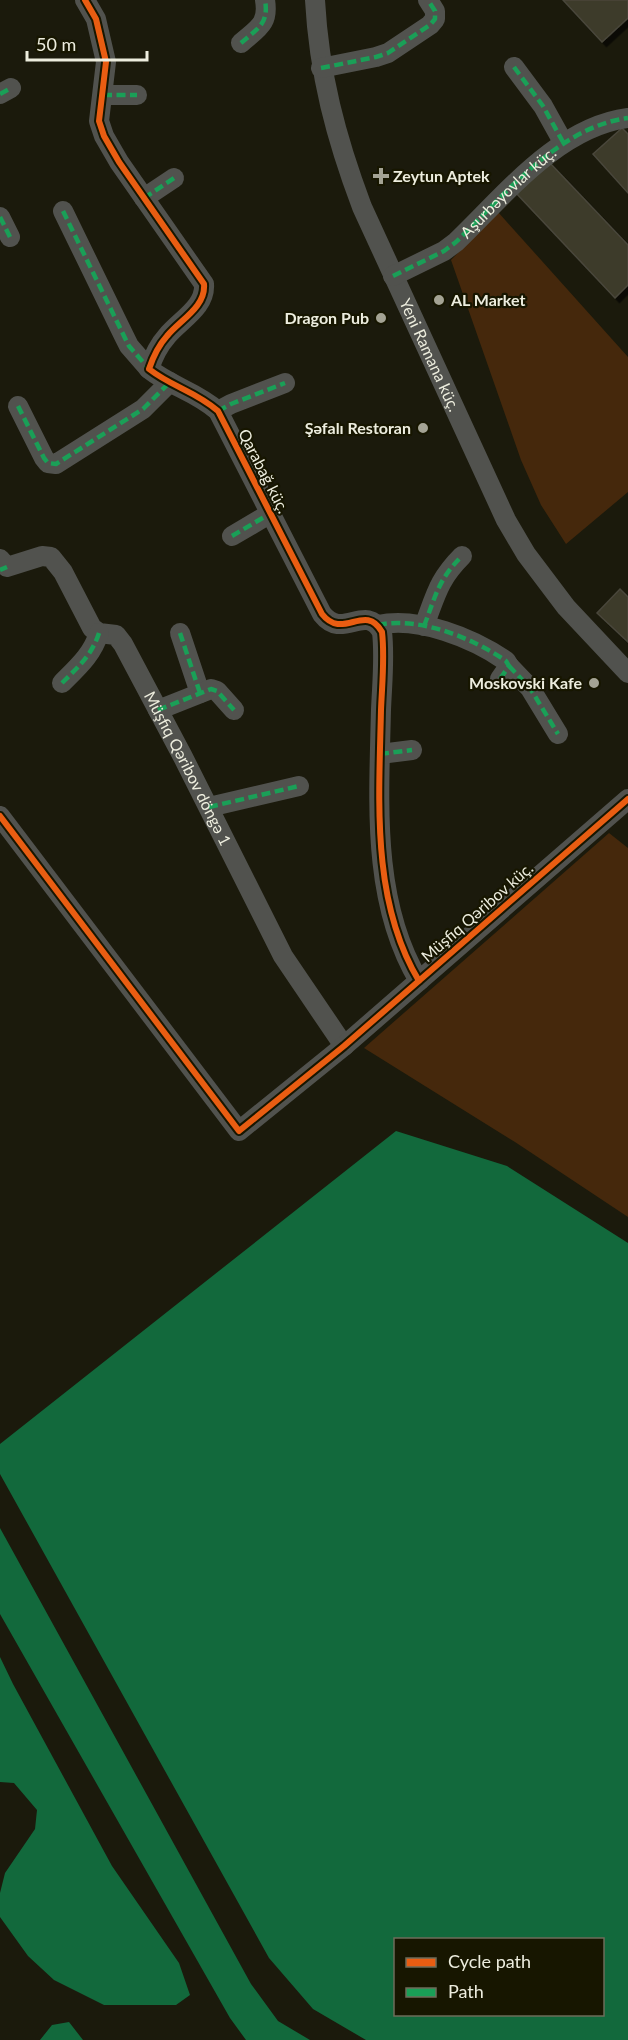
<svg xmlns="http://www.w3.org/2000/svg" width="628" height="2040" viewBox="0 0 628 2040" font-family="Lato,sans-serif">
  <defs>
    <filter id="shadow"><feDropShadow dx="4.5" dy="4.5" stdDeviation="0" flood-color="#0009"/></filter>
  </defs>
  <rect width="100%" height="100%" fill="#1b1a0c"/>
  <path fill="#45280c" d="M498,212L628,357V492L566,544L541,505L521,460L451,260Z
    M609,833L628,848V1217L515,1142L364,1048Z"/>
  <path fill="#12693c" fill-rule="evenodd" d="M396,1131L507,1166L628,1243V2040H366L313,2009L269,1958L0,1474V1444ZM396,1940H602V2014H396Z
    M0,1528L251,1984L278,2021L310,2040H246L230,2018L0,1614Z
    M0,1657L13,1684L112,1866L179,1963L190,1995L176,2005H104L54,1980L28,1956L0,1917V1893L5,1873L35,1829L37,1810L14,1783L0,1782Z
    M69,2022L83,2040H40L52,2025Z"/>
  <path fill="#3e3a2a" stroke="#49473b" stroke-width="1.5" filter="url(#shadow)" d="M563,0H628V18L602,42Z
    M622,128L628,134V193L593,154Z
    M549,162L628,245V285L615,298L516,193Z
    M620,589L628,597V642L597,613Z"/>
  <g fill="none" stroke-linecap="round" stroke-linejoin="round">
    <g stroke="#51524e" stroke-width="20">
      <path d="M85,0L96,19L106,62L99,121L104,136L119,162L204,284C206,307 180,320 167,336C158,346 153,357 149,369C172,387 195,391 218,411L322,614C343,641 365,602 382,632C385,657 382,684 381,710C379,800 371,901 419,981"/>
      <path id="s1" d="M315,0C319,74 336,138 362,207L506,520L526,554L566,607L628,673"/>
      <path d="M241,43C258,28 269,24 265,0"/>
      <path d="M514,67L543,106L563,142"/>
      <path d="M321,68L376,57L388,53L430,25L435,19V11L428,0"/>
      <path d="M0,94L11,88"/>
      <path d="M103,95H137"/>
      <path d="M144,198L174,178"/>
      <path d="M63,211L124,336L129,346L149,369"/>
      <path d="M0,217L10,237"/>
      <path d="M393,276L444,251L456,242C504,196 558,127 628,118"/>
      <path d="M18,406L44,458L48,463L56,464L143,409L170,382"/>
      <path d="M218,411L231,404L285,383"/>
      <path d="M232,536L271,513"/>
      <path id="s2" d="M0,559L7,567L42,556L51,557L63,572L92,628L99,633L116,635L123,644L183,757L283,956L344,1046"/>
      <path d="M378,625C418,616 473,638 506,661L509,666L500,679"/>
      <path d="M424,626C436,595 438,580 462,556"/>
      <path d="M180,633L200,693"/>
      <path d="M509,666L530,688L558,734"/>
      <path d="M62,683C78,667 92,655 99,633"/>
      <path d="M158,710L211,689L217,691L234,710"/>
      <path d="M380,754L412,750"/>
      <path d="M209,807L299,786"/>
      <path d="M0,816L239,1131L344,1046L628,799"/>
    </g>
    <g stroke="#1a9f57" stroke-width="4.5" stroke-dasharray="9 4.5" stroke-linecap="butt">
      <path d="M241,43C258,28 269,24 265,0"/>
      <path d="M514,67L543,106L563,142"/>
      <path d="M321,68L376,57L388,53L430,25L435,19V11L428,0"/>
      <path d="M0,94L11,88"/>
      <path d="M103,95H137"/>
      <path d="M144,198L174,178"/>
      <path d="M63,211L124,336L129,346L149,369"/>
      <path d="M0,217L10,237"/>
      <path id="s3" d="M393,276L444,251L456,242C504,196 558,127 628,118"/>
      <path d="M18,406L44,458L48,463L56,464L143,409L170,382"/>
      <path d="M218,411L231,404L285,383"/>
      <path d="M232,536L271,513"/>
      <path d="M0,570L7,567"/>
      <path d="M378,625C418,616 473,638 506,661L509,666L500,679"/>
      <path d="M424,626C436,595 438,580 462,556"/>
      <path d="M180,633L200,693"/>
      <path d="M509,666L530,688L558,734"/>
      <path d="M62,683C78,667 92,655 99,633"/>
      <path d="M158,710L211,689L217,691L234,710"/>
      <path d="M380,754L412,750"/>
      <path d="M209,807L299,786"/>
    </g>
    <defs>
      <path id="cycleway" d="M85,0L96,19L106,62L99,121L104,136L119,162L204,284C206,307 180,320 167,336C158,346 153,357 149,369C172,387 195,391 218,411L322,614C343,641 365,602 382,632C385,657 382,684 381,710C379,800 371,901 419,981
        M0,816L239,1131L344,1046L628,799"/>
    </defs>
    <use href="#cycleway" stroke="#171600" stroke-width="10"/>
    <use href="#cycleway" stroke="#e95d12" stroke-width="6"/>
  </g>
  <g fill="#a4a394" stroke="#171600" stroke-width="2">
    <path d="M378 167h6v6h6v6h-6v6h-6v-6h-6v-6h6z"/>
    <circle cx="439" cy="300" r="6"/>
    <circle cx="381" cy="318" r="6"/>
    <circle cx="423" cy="428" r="6"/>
    <circle cx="594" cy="683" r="6"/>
  </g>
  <g text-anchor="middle" stroke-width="4.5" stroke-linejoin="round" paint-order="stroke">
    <g font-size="16" font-weight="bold" fill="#ededde" stroke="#171600" text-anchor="end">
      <text x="393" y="182" text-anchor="start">Zeytun Aptek</text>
      <text x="451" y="306" text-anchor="start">AL Market</text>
      <text x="369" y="324">Dragon Pub</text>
      <text x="411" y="434">Şəfalı Restoran</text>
      <text x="582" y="689">Moskovski Kafe</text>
    </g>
    <g font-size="16" fill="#ededde" stroke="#171600">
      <text dy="6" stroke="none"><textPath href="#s3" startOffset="144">Aşurbəyovlar küç.</textPath></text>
      <text dy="6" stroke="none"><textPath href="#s1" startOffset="376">Yeni Ramana küç.</textPath></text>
      <text transform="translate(264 471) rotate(63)" y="6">Qarabağ küç.</text>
      <text dy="6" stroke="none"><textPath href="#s2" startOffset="316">Müşfiq Qəribov döngə 1</textPath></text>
      <text transform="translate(477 912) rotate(-41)" y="6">Müşfiq Qəribov küç.</text>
    </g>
  </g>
  <rect x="394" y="1938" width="210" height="78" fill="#171600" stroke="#6d6c59" stroke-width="1.5"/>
  <rect x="406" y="1958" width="30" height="9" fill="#e95d12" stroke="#6d6c59" stroke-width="1.5"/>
  <text x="448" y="1968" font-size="18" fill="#ededde">Cycle path</text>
  <rect x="406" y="1988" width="30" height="9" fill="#1a9f57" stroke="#6d6c59" stroke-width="1.5"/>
  <text x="448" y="1998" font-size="18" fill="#ededde">Path</text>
  <path d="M27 51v9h120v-9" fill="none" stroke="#ededde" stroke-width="3"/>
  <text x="36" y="51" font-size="18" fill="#ededde" stroke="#171600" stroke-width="4.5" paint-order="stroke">50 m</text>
</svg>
